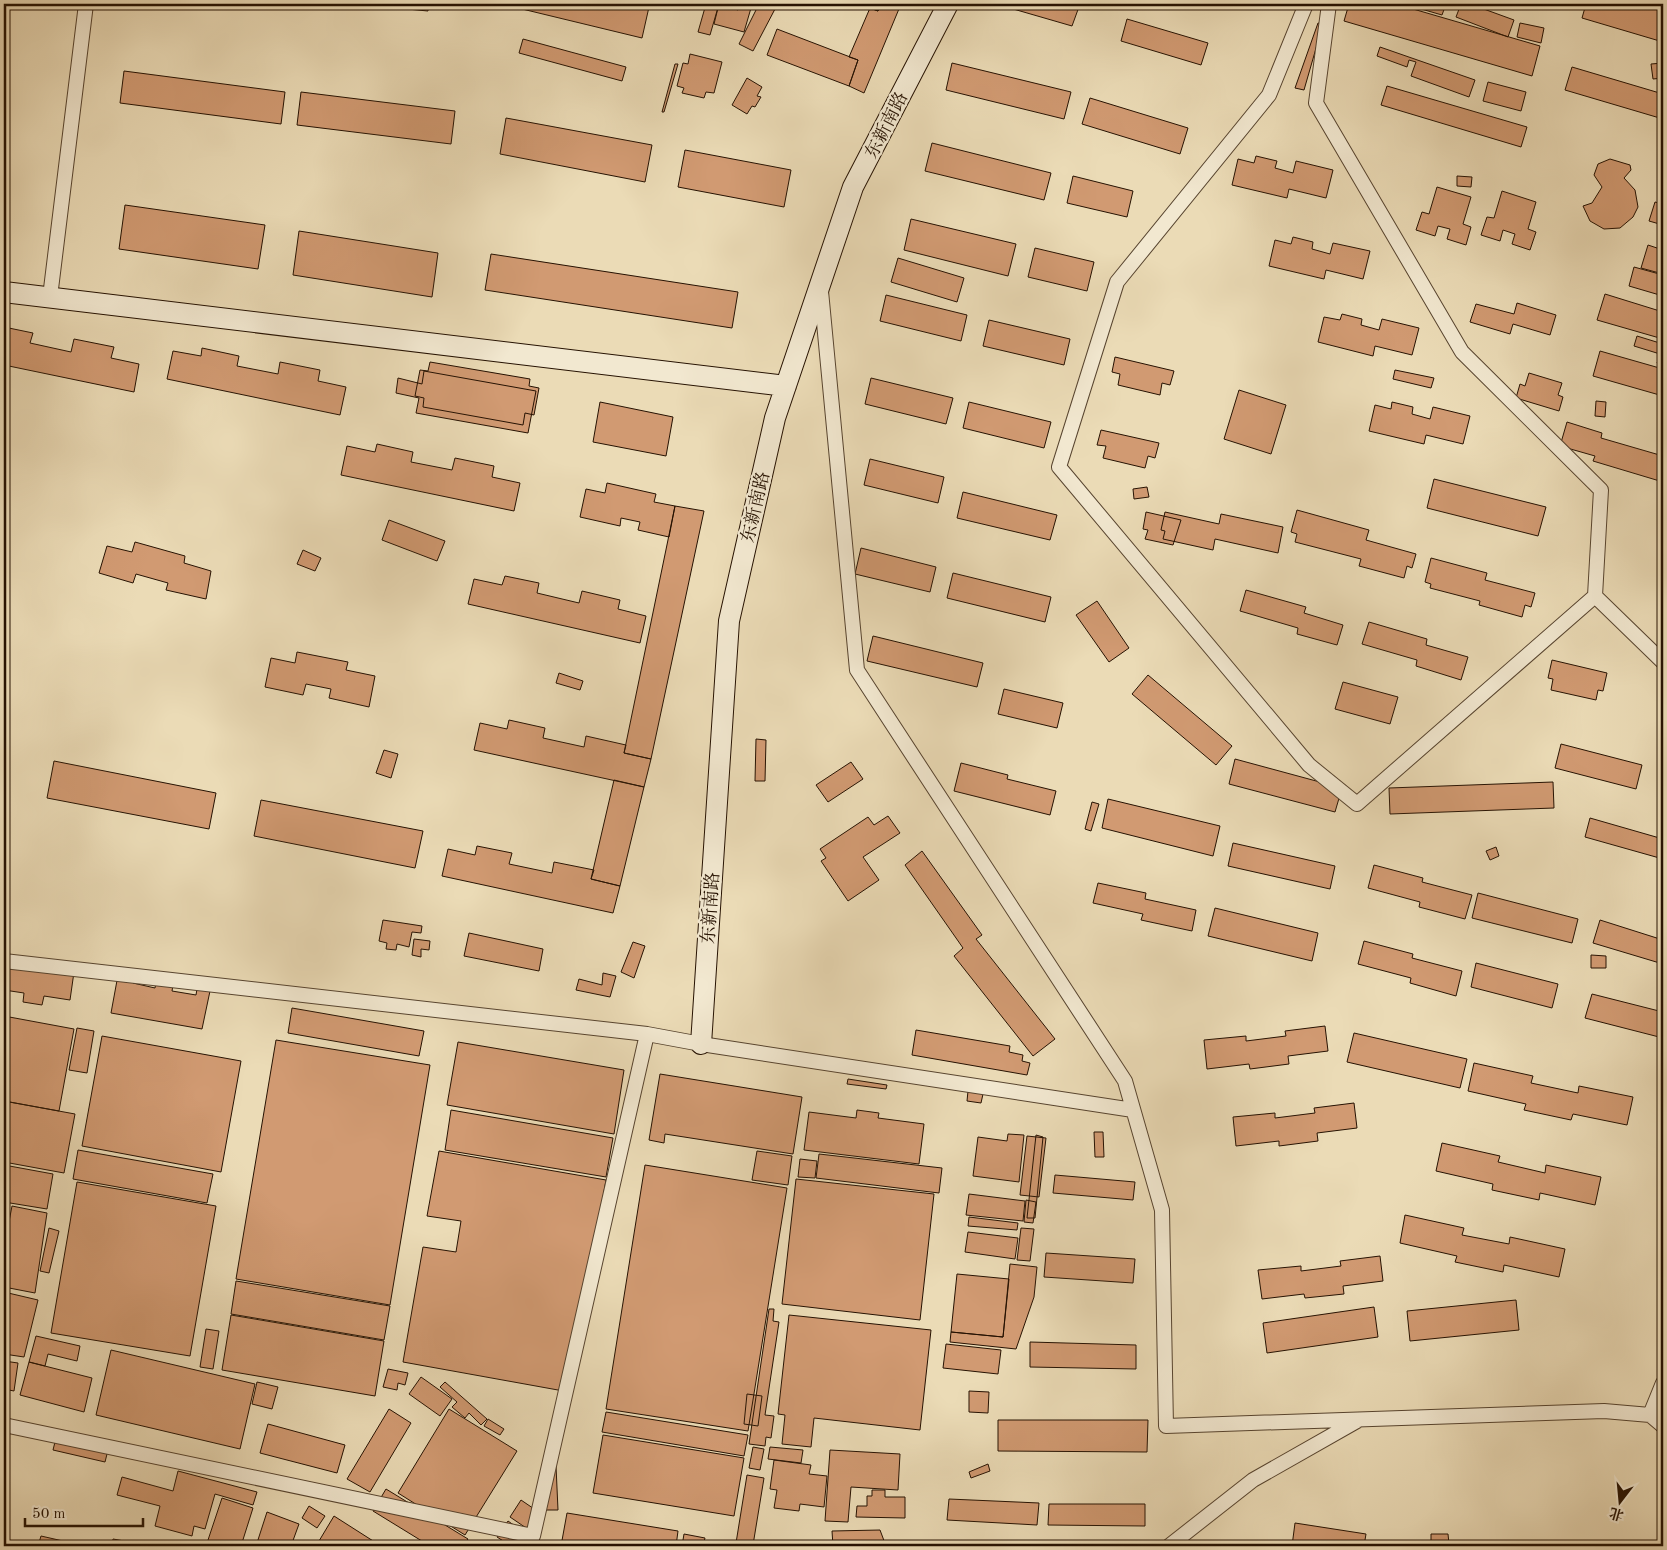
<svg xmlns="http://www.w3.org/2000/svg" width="1667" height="1550" viewBox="0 0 1667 1550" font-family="'Old Standard TT','Noto Serif SC',serif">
  <rect width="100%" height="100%" fill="#ebdbb6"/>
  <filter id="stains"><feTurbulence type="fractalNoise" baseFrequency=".004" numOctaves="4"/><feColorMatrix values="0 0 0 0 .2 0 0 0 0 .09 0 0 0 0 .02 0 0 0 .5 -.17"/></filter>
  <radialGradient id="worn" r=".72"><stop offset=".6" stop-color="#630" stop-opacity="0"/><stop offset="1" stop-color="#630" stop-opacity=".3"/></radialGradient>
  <path fill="#d19a72" stroke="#261202" d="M355,4H428V11Z
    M519,4H635L649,7L642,38L518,8Z
    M706,4H719L710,35L698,32Z
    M719,4L738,10L740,4L751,8L744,32L714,24Z
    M759,4H765L775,9L753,51L739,44Z
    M860,4H881L878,11Z
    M881,4H901L864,93L849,86L858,60L849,57L870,8L878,11Z
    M996,4H1080L1072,26Z
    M1200,4H1219L1218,9Z
    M1349,4H1396L1540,46L1532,76L1344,21Z
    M1404,4H1446L1442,15Z
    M1461,4H1470L1514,20L1508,37L1456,17Z
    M1533,4H1550L1549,9Z
    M1586,4H1645L1663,9V42L1582,18Z
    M1127,19L1208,43L1201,65L1121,41Z
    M1318,23L1323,24L1304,90L1295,88Z
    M1520,23L1544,28L1541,43L1517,37Z
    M777,29L858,60L849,86L767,55Z
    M523,39L626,67L622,81L519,53Z
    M1380,47L1475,80L1469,97L1411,76L1416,62L1409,60L1407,67L1377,56Z
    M690,54L722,62L714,93L706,92L704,98L682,93L684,88L677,86L683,63L688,64Z
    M952,63L1071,92L1064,119L946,90Z
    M1663,63V78L1653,79L1651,64Z
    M675,64H678L664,112H662Z
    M1572,67L1663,94V119L1565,90Z
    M124,71L285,92L281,124L120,103Z
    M747,78L762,87L757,96L761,97L755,107L752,106L747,114L732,105Z
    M1488,82L1526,92L1521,111L1483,101Z
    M1387,86L1527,127L1521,147L1381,105Z
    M301,92L455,111L451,144L297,125Z
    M1090,98L1188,128L1180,154L1082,124Z
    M506,118L652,145L645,182L500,154Z
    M932,143L1051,173L1044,200L925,171Z
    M685,150L791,170L784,207L678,187Z
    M1256,156L1277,161L1275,168L1293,173L1296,161L1333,170L1326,198L1289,189L1287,198L1232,185L1238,159L1254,163Z
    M1610,159L1630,165L1631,170L1624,178L1635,190L1638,207L1633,217L1620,228L1604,229L1590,221L1583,206L1592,203L1602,187L1594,175L1598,164Z
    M1073,176L1133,191L1127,217L1067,203Z
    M1457,176L1472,177L1471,187L1457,186Z
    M1437,187L1471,197L1463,224L1471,227L1466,245L1447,239L1450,229L1438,226L1435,236L1416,230L1422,212L1429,214Z
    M1502,191L1536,202L1528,229L1536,232L1530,250L1512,244L1515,234L1503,230L1500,241L1481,235L1487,217L1494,218Z
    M1655,202L1663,204V225L1649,221Z
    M125,205L265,225L258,269L119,249Z
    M911,219L1016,244L1008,276L904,250Z
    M299,231L438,253L432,297L293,275Z
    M1293,237L1313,242L1312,249L1330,254L1333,243L1370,251L1363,279L1326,270L1324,279L1269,266L1275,240L1291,244Z
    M1648,245L1663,250V274L1641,268Z
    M1035,248L1094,262L1087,291L1028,277Z
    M491,254L738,292L732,328L485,290Z
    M898,258L964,278L957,302L891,282Z
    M1634,267L1663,275V296L1629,286Z
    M1605,294L1663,312V339L1597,320Z
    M886,295L967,315L961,341L880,321Z
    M1517,303L1556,315L1550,335L1513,324L1510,334L1470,322L1476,304L1514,314Z
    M1342,314L1362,319L1361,325L1379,330L1382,319L1419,328L1412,355L1375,346L1373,356L1318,342L1324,317L1340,320Z
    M989,320L1070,339L1064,365L983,346Z
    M4,327L33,333L30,343L71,352L74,339L114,347L111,358L139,364L134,392L4,365Z
    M1637,336L1663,344V365L1657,363L1660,354L1634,346Z
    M202,348L239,356L237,366L278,374L280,362L320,370L318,381L346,387L340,415L167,379L173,351L201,356Z
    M1600,351L1663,369V396L1593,376Z
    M1115,357L1174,371L1170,385L1162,383L1160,395L1118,385L1120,374L1112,372Z
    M430,362L530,379L529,386L539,388L534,415L525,413L523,425L423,407L424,398L415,396L420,370L428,371Z
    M1395,370L1434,378L1431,388L1393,379Z
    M424,371L536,391L528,433L416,413L419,398L396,393L398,378L422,384Z
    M1529,373L1562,383L1558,395L1563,397L1559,411L1516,398L1520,384L1525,386Z
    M871,378L953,398L946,424L865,404Z
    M1239,390L1286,405L1271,454L1224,439Z
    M1596,401L1606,402L1605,417L1595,416Z
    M600,402L673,417L666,456L593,442Z
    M969,402L1051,422L1044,448L963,428Z
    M1392,402L1413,407L1412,414L1430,419L1433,407L1470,416L1463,444L1426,435L1424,444L1369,431L1375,405L1391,409Z
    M1567,422L1602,433L1601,438L1663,456V482L1593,461L1595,456L1560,446Z
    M1101,430L1159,443L1155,458L1148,456L1145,468L1103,458L1106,446L1097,445Z
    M377,444L413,452L411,462L452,470L455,458L494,466L492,477L520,483L514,511L341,475L347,446L375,452Z
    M870,459L944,477L938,503L864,485Z
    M1434,479L1546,507L1538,536L1427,508Z
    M607,483L656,494L654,502L675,506L669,537L638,530L640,522L621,518L620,526L580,517L586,489L605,493Z
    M1147,487L1149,497L1134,499L1133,489Z
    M963,492L1057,515L1050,540L957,518Z
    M675,506L704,511L651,759L624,753Z
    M1297,510L1369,530L1366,540L1416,554L1412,568L1407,566L1404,578L1359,566L1361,559L1295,542L1297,534L1291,532Z
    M1146,512L1181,520L1173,545L1145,539L1148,530L1143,529Z
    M1165,512L1219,524L1221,514L1283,527L1278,553L1215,539L1213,550L1163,539L1165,531L1161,530Z
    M389,520L445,541L437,561L382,540Z
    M135,542L185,556L184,563L211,571L206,599L166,590L168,583L136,574L133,583L99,573L107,546L132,552Z
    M861,548L936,567L930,592L855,574Z
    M303,550L321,558L315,571L297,564Z
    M1431,558L1487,573L1485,580L1535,593L1531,607L1525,605L1522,617L1479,605L1480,601L1430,588L1431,584L1425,582Z
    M953,573L1051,597L1045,622L947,598Z
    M505,576L539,583L537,593L579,603L582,591L620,600L618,609L646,616L640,643L468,604L474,579L502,585Z
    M1246,590L1306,607L1304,613L1343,625L1337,645L1297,634L1298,628L1240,611Z
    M1097,601L1129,648L1109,662L1076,615Z
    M1369,622L1427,639L1426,645L1468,657L1461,680L1416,666L1417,660L1362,644Z
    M873,636L983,663L977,687L867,661Z
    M297,652L348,662L346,670L375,676L369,707L329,698L331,689L306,684L303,695L265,687L271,658L295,663Z
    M1552,660L1607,673L1603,691L1598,690L1596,700L1551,690L1553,679L1548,678Z
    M559,673L583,681L580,690L556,683Z
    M1148,675L1232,746L1216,765L1132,694Z
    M1343,682L1398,697L1390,724L1335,709Z
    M1004,689L1063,703L1057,728L998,714Z
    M509,720L545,728L543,738L584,747L586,736L626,745L624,753L651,759L644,787L474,750L480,723L507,729Z
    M756,739L766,740L765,781H755Z
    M1561,744L1642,765L1636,789L1555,768Z
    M384,750L398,754L391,778L376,773Z
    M1235,759L1342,788L1335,812L1229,784Z
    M54,761L216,793L209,829L47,798Z
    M851,762L863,779L828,802L816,785Z
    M961,763L1008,775L1007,779L1056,791L1050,815L954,791Z
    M614,780L644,787L620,886L591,879Z
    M1553,782L1554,808L1390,814L1389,788Z
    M1108,799L1220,826L1213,856L1102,828Z
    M261,800L423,831L415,868L254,836Z
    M1092,802L1099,804L1091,831L1085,829Z
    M888,816L900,833L863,857L879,880L848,901L821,861L826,858L820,849L868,817L874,825Z
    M1590,818L1663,839V859L1585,837Z
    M1233,843L1335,866L1330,889L1228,866Z
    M477,846L512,853L509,864L552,873L554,862L594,870L591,879L620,886L613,913L442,876L448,849L475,855Z
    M1496,847L1499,856L1490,860L1486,851Z
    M922,851L982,935L976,939L1055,1039L1033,1056L954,956L963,948L905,865Z
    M1374,865L1423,878L1422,882L1472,895L1465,919L1419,907L1420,902L1368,888Z
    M1098,883L1146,893L1145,899L1196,910L1192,931L1141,920L1143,914L1093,903Z
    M1478,893L1578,919L1572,943L1472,918Z
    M1215,908L1318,933L1312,961L1208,936Z
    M383,920L422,926L421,933L412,932L409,947L397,944L396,950L386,949L387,943L379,941Z
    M1600,920L1663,940V964L1593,943Z
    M469,933L543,949L539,971L464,956Z
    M414,939L430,941L429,950L421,949V957L412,955Z
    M1364,941L1413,954L1412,958L1462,971L1456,996L1410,983L1411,978L1358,964Z
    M633,942L645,946L634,978L621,972Z
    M1591,955L1606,956V968H1591Z
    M4,960L74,972L70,1000L44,996L42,1005L23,1002L24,993L4,990Z
    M1476,963L1558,984L1552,1008L1471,987Z
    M603,973L616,976L610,997L576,990L579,979L602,985Z
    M118,975L134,978L133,983L155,988L156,982L173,985L172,991L196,995L197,989L210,991L202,1029L111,1013Z
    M1592,994L1663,1012V1038L1585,1018Z
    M292,1008L424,1031L419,1056L288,1033Z
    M4,1016L74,1029L59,1111L4,1101Z
    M1325,1026L1328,1051L1288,1056L1289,1064L1250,1069L1249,1064L1207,1069L1204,1040L1246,1036V1041L1286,1036L1285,1031Z
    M77,1028L94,1031L87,1073L69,1070Z
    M916,1030L1010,1046L1009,1052L1023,1055L1022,1061L1030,1063L1027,1075L912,1055Z
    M1354,1033L1467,1059L1460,1088L1347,1062Z
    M102,1036L241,1061L221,1172L82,1146Z
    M276,1040L430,1065L390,1305L236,1279Z
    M458,1042L624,1070L614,1134L447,1105Z
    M1474,1063L1533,1076L1531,1083L1578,1093L1579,1086L1633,1097L1627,1125L1573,1114L1571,1120L1524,1110L1526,1104L1468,1091Z
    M660,1074L802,1097L793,1154L665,1134L664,1143L649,1140Z
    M848,1079L887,1085L886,1089L847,1084Z
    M968,1091L983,1094L981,1103L967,1101Z
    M4,1101L75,1114L64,1173L4,1162Z
    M1354,1103L1357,1128L1317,1133L1318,1141L1279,1146V1141L1236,1146L1233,1117L1275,1113V1118L1315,1113L1314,1108Z
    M451,1110L613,1138L606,1177L445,1150Z
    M857,1110L879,1113L878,1118L924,1124L919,1164L804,1150L809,1112L856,1118Z
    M1094,1132H1103L1104,1157H1095Z
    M1008,1134L1024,1135L1019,1182L973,1176L978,1137L1007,1141Z
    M1036,1135L1043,1137L1035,1218H1027Z
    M1027,1136L1046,1138L1039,1197L1020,1195Z
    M1442,1143L1500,1156L1498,1162L1545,1173L1546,1165L1601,1177L1595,1205L1540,1193L1539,1200L1492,1190L1493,1184L1436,1171Z
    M78,1150L213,1174L207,1203L73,1179Z
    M439,1151L606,1180L569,1392L403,1362L423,1247L456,1252L461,1221L427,1216Z
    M757,1151L792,1156L788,1185L752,1180Z
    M819,1154L942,1168L939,1193L816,1178Z
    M800,1159L817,1161L815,1178L798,1177Z
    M4,1165L53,1174L47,1209L4,1202Z
    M645,1165L787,1188L748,1431L606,1409Z
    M1055,1175L1135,1182L1133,1200L1053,1193Z
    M796,1179L934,1194L920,1320L782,1304Z
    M77,1182L216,1206L190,1356L51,1333Z
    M969,1194L1025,1201L1023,1221L966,1215Z
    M1026,1200L1036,1202L1033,1223L1024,1222Z
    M12,1206L47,1213L35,1293L4,1287V1248Z
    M1405,1215L1464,1228L1462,1235L1509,1244L1510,1237L1565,1249L1559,1277L1504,1265L1503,1272L1455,1262L1457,1256L1400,1243Z
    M969,1217L1018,1223L1017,1230L968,1226Z
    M49,1228L59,1231L49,1273L40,1271Z
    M1021,1228L1034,1229L1030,1261L1017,1260Z
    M968,1232L1018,1238L1015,1259L965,1252Z
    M1046,1253L1135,1259L1133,1283L1044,1277Z
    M1380,1256L1383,1281L1343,1286L1344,1294L1305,1298L1304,1294L1262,1299L1258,1270L1301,1266V1271L1341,1266L1340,1261Z
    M1010,1264L1037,1267L1034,1297L1016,1349L950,1342L951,1332L1003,1337Z
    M957,1274L1009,1279L1003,1337L951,1332Z
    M236,1281L390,1306L384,1340L231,1314Z
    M4,1292L38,1300L24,1357L4,1354Z
    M1516,1300L1519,1330L1410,1341L1407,1311Z
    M1374,1307L1378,1337L1267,1353L1263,1323Z
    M769,1309H774L773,1321L779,1322L765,1415L774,1416L771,1438L766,1437L765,1446L749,1444Z
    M231,1315L384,1341L375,1396L222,1370Z
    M789,1315L931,1330L920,1430L814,1418L811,1447L782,1444L785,1415L778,1414Z
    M206,1329L219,1331L213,1369L200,1367Z
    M36,1336L80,1346L77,1361L48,1354L45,1366L29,1362Z
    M1030,1342L1136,1345V1369L1030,1367Z
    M946,1344L1001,1350L998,1374L943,1368Z
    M111,1350L255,1384L240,1449L96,1415Z
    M4,1361L18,1363L14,1391L4,1389Z
    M29,1362L92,1378L84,1412L20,1395Z
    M388,1369L408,1373L405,1385L398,1383L397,1390L383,1387Z
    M421,1377L452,1399L440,1416L409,1394Z
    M257,1382L278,1387L272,1409L252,1404Z
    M445,1382L487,1419L481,1425L469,1413L465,1418L452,1407L457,1402L440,1387Z
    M969,1391L989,1392L988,1413L969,1412Z
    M747,1394L762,1396L758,1426L744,1424Z
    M389,1409L411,1423L370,1492L347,1479Z
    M449,1409L517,1451L465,1535L398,1493Z
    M606,1412L748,1435L744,1456L602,1432Z
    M488,1419L504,1429L500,1435L484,1426Z
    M998,1420H1148L1147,1452L998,1451Z
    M268,1424L345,1445L337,1473L260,1453Z
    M603,1435L744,1458L734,1516L593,1493Z
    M56,1438L108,1450L105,1462L53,1450Z
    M753,1447L764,1449L760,1470L749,1468Z
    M770,1447L803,1450L801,1463L768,1459Z
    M830,1450L900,1454L898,1490L851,1487L848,1522L825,1521Z
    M774,1460L811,1465L809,1474L827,1476L824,1507L800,1504L799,1511L774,1508L777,1490L770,1489Z
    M988,1464L990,1471L971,1478L969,1472Z
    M556,1466L558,1510H544L542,1467Z
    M178,1471L257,1492L253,1505L215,1494L205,1529L194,1526L192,1536L155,1526L160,1506L117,1495L122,1477L173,1491Z
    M747,1475L764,1478L753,1545L736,1543Z
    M386,1489L468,1539L463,1546H430L373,1511Z
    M872,1490H885V1497H905V1518L856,1517L857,1506H867V1496H872Z
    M222,1498L253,1508L241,1546H206Z
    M949,1499L1039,1503L1037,1525L947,1520Z
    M521,1500L543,1515L535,1534L510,1517Z
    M1049,1504H1145V1526L1048,1525Z
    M309,1506L325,1516L317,1528L302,1518Z
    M267,1512L299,1524L291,1546H256Z
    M567,1513L678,1531L676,1546H561Z
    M334,1516L381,1546H316Z
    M508,1521L542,1545L541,1546H511L497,1537Z
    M1295,1523L1366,1534L1364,1546H1292Z
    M880,1530L886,1546H833L832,1531Z
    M684,1534L705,1538L703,1546H682Z
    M1431,1534H1448L1449,1544H1431Z
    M41,1536L85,1546H38Z
    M113,1539L153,1546H112Z"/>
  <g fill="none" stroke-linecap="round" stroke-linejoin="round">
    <defs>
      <path id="street" d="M1306,4L1269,95L1117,282L1059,467L1309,765L1357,804L1595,596L1601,490L1462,352L1316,103L1329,4
        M821,291L857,670L1125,1081L1162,1210L1166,1426L1604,1411L1650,1415L1663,1426
        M50,297L86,4
        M1595,596L1663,662
        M4,961L647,1034L533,1536L4,1425
        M647,1034L701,1044L1133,1110
        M1650,1415L1663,1383
        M1169,1546L1253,1480L1357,1421"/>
      <path id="secondary" d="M4,292L786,386
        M701,1044L729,621L775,418L853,187L948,4"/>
    </defs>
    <use href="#street" stroke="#57442f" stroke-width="16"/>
    <use href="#secondary" stroke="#261202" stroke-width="22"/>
    <use href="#street" stroke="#f2e8d0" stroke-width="14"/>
    <use href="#secondary" stroke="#f2e8d0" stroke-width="20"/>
  </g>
  <g text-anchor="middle" stroke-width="4.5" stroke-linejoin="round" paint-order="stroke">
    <g font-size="18" fill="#261202" stroke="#f2e8d0">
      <text transform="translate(886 125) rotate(-63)" y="6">东新南路</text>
      <text transform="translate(755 507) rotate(-77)" y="6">东新南路</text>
      <text transform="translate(710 908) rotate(-86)" y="6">东新南路</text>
    </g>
  </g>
  <rect width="1667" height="1550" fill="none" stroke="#ebdbb6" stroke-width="20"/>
  <rect x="5" y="5" width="1657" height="1540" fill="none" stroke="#261202" stroke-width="2.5"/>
  <rect x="10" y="10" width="1647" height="1530" fill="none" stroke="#261202"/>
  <g transform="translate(1620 1502) rotate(196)" stroke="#f2e8d0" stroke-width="4" paint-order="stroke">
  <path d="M0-4L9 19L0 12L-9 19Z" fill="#261202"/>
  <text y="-8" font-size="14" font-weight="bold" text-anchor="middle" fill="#261202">北</text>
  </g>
  <path d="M25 1518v8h118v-8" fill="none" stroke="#261202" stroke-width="2.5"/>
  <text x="32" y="1518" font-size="15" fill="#261202" stroke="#f2e8d0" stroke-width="4" paint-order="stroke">50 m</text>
  <rect width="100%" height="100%" filter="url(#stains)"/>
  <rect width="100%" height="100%" fill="url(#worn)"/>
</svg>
